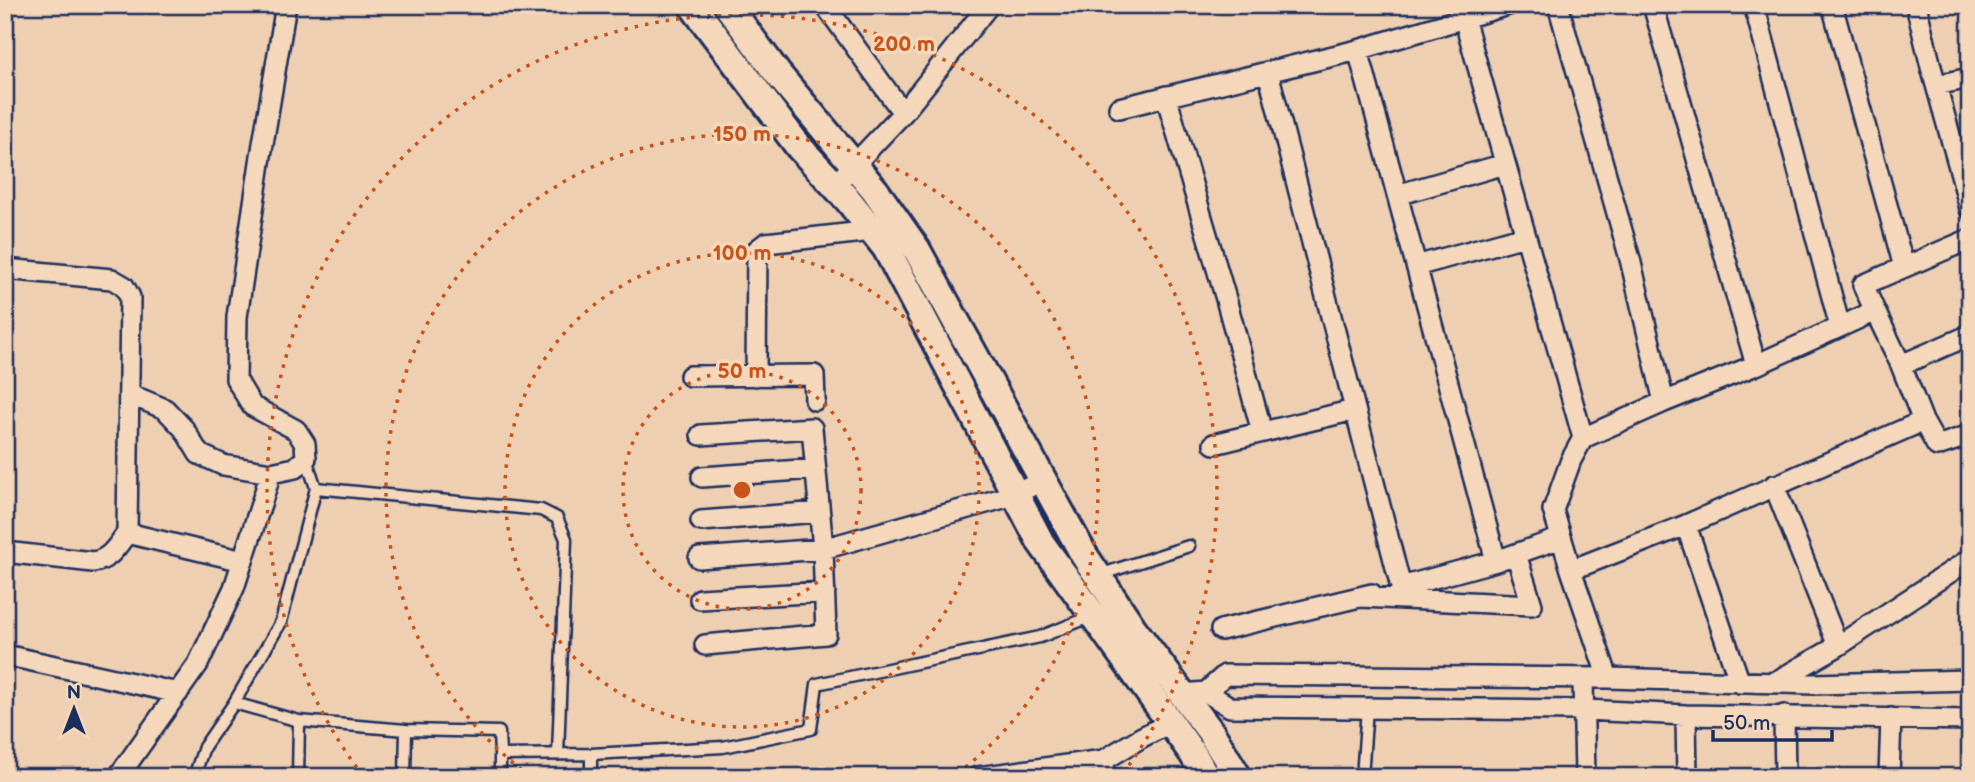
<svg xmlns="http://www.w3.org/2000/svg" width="1975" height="782" viewBox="0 0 1975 782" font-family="'Balsamiq Sans',sans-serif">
  <rect width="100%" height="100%" fill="#efcfb1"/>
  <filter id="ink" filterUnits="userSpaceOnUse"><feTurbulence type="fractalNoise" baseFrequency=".0143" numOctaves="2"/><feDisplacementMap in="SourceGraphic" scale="14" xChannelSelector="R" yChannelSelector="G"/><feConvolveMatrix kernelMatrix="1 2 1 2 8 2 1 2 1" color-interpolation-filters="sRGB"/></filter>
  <g filter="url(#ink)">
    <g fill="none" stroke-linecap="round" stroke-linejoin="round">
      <defs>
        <path id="lane" d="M306,458L316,488
          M1099,575L1189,546
          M234,703L281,622L316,488L541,510L557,518L566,539L558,754
          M299,721L406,730
          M591,754L723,747L811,729L817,684L1040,637L1092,616
          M194,777L204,747L234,703L299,721L298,777
          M405,777L406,730L499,732L500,755
          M500,777V755L591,754V777
          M1362,777L1367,708"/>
        <path id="street" d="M825,5L903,113
          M1558,5L1630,259L1664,402
          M1653,5L1756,365
          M1754,5L1840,327
          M1832,5L1904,267
          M1916,5L1931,67L1962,178L1970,177
          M1464,18L1583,438
          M1358,50L1496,561L1561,538
          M1268,72L1401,587L1496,561
          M1936,85L1970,78
          M1166,96L1226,299L1262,432
          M1119,108L1358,50L1508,5
          M1962,178L1970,209
          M834,186L903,113L989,5
          M1397,195L1505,164
          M1416,266L1525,236
          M5,269L112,279L124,286L130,297L127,533
          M1875,311L1863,285L1970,239
          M1901,365L1923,421
          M690,376L814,375L815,400
          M756,376L757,250L766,243L872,231
          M129,394L165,409L184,429L199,454L223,465L271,473L295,468L306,458L305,444L296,430L252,406L236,379L237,317L261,156L286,5
          M701,435L812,428L823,549L826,634L705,645
          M1214,444L1354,410
          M702,477L815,469
          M1774,485L1838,646
          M701,521L819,512
          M1686,525L1740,683
          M5,552L93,562C110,560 117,546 127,533L243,561
          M699,558L823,549L1007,497L1043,481
          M1571,570L1553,510L1571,460L1583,438L1664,402L1756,365L1875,311L1901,365L1970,335
          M1361,597L1532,605L1516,554
          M700,599L825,592
          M1221,630L1372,594
          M5,655L178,693
          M1608,678L1571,570L1686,525L1923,421L1937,446L1970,435
          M1583,679L1585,777
          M1775,682L1838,646L1970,559
          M1206,692L1225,675L1608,678L1814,684L1970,680
          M1183,694L1206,692L1230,707L1585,710L1686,715L1970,720
          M1686,715L1687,777
          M1784,715L1785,777
          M118,777L198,664L234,588L271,473
          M978,777L1104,760
          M1105,777L1104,760L1142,737L1170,723
          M1889,777L1891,718"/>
        <path id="secondary" d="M692,5L799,147L849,201L886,248L1041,543L1193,754L1206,777
          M727,5L777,73L875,190L917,250L1084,555L1132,627L1210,731L1238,777"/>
      </defs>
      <use href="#lane" stroke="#1b2f5e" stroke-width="15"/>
      <use href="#street" stroke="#1b2f5e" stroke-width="24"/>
      <use href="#secondary" stroke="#1b2f5e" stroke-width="32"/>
      <use href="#lane" stroke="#f5d8bb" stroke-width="10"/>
      <use href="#street" stroke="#f5d8bb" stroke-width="19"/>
      <use href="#secondary" stroke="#f5d8bb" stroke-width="26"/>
    </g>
  </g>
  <g fill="none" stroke="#c95318" stroke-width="3.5" stroke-dasharray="3.5 7">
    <circle cx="742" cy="490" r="119"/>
    <circle cx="742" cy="490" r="237"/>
    <path d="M530 776A356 356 0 1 1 954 776"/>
    <path d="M363 776A475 475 0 1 1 1121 776"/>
  </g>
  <circle cx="742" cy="490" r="10" fill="#c95318" stroke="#f5d8bb" stroke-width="3.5"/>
  <g font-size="21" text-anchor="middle" font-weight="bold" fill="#c95318" stroke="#f5d8bb" stroke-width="7" stroke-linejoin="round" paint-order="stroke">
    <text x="904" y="51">200 m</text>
    <text x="742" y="141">150 m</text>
    <text x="742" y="260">100 m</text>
    <text x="742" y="378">50 m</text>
  </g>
  <rect width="1975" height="782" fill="none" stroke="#f5d8bb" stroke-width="28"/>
  <rect x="14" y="14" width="1947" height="754" fill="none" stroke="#1b2f5e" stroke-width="2.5" filter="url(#ink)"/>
  <g transform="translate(74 709)" stroke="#f5d8bb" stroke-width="5" paint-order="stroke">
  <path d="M0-5L12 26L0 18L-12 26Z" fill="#1b2f5e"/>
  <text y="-10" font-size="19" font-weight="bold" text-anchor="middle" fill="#1b2f5e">N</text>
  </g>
  <path d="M1713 730v10h119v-10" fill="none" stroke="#1b2f5e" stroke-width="3.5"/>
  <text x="1723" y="730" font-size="21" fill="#1b2f5e" stroke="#f5d8bb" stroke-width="5" paint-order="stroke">50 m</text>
</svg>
